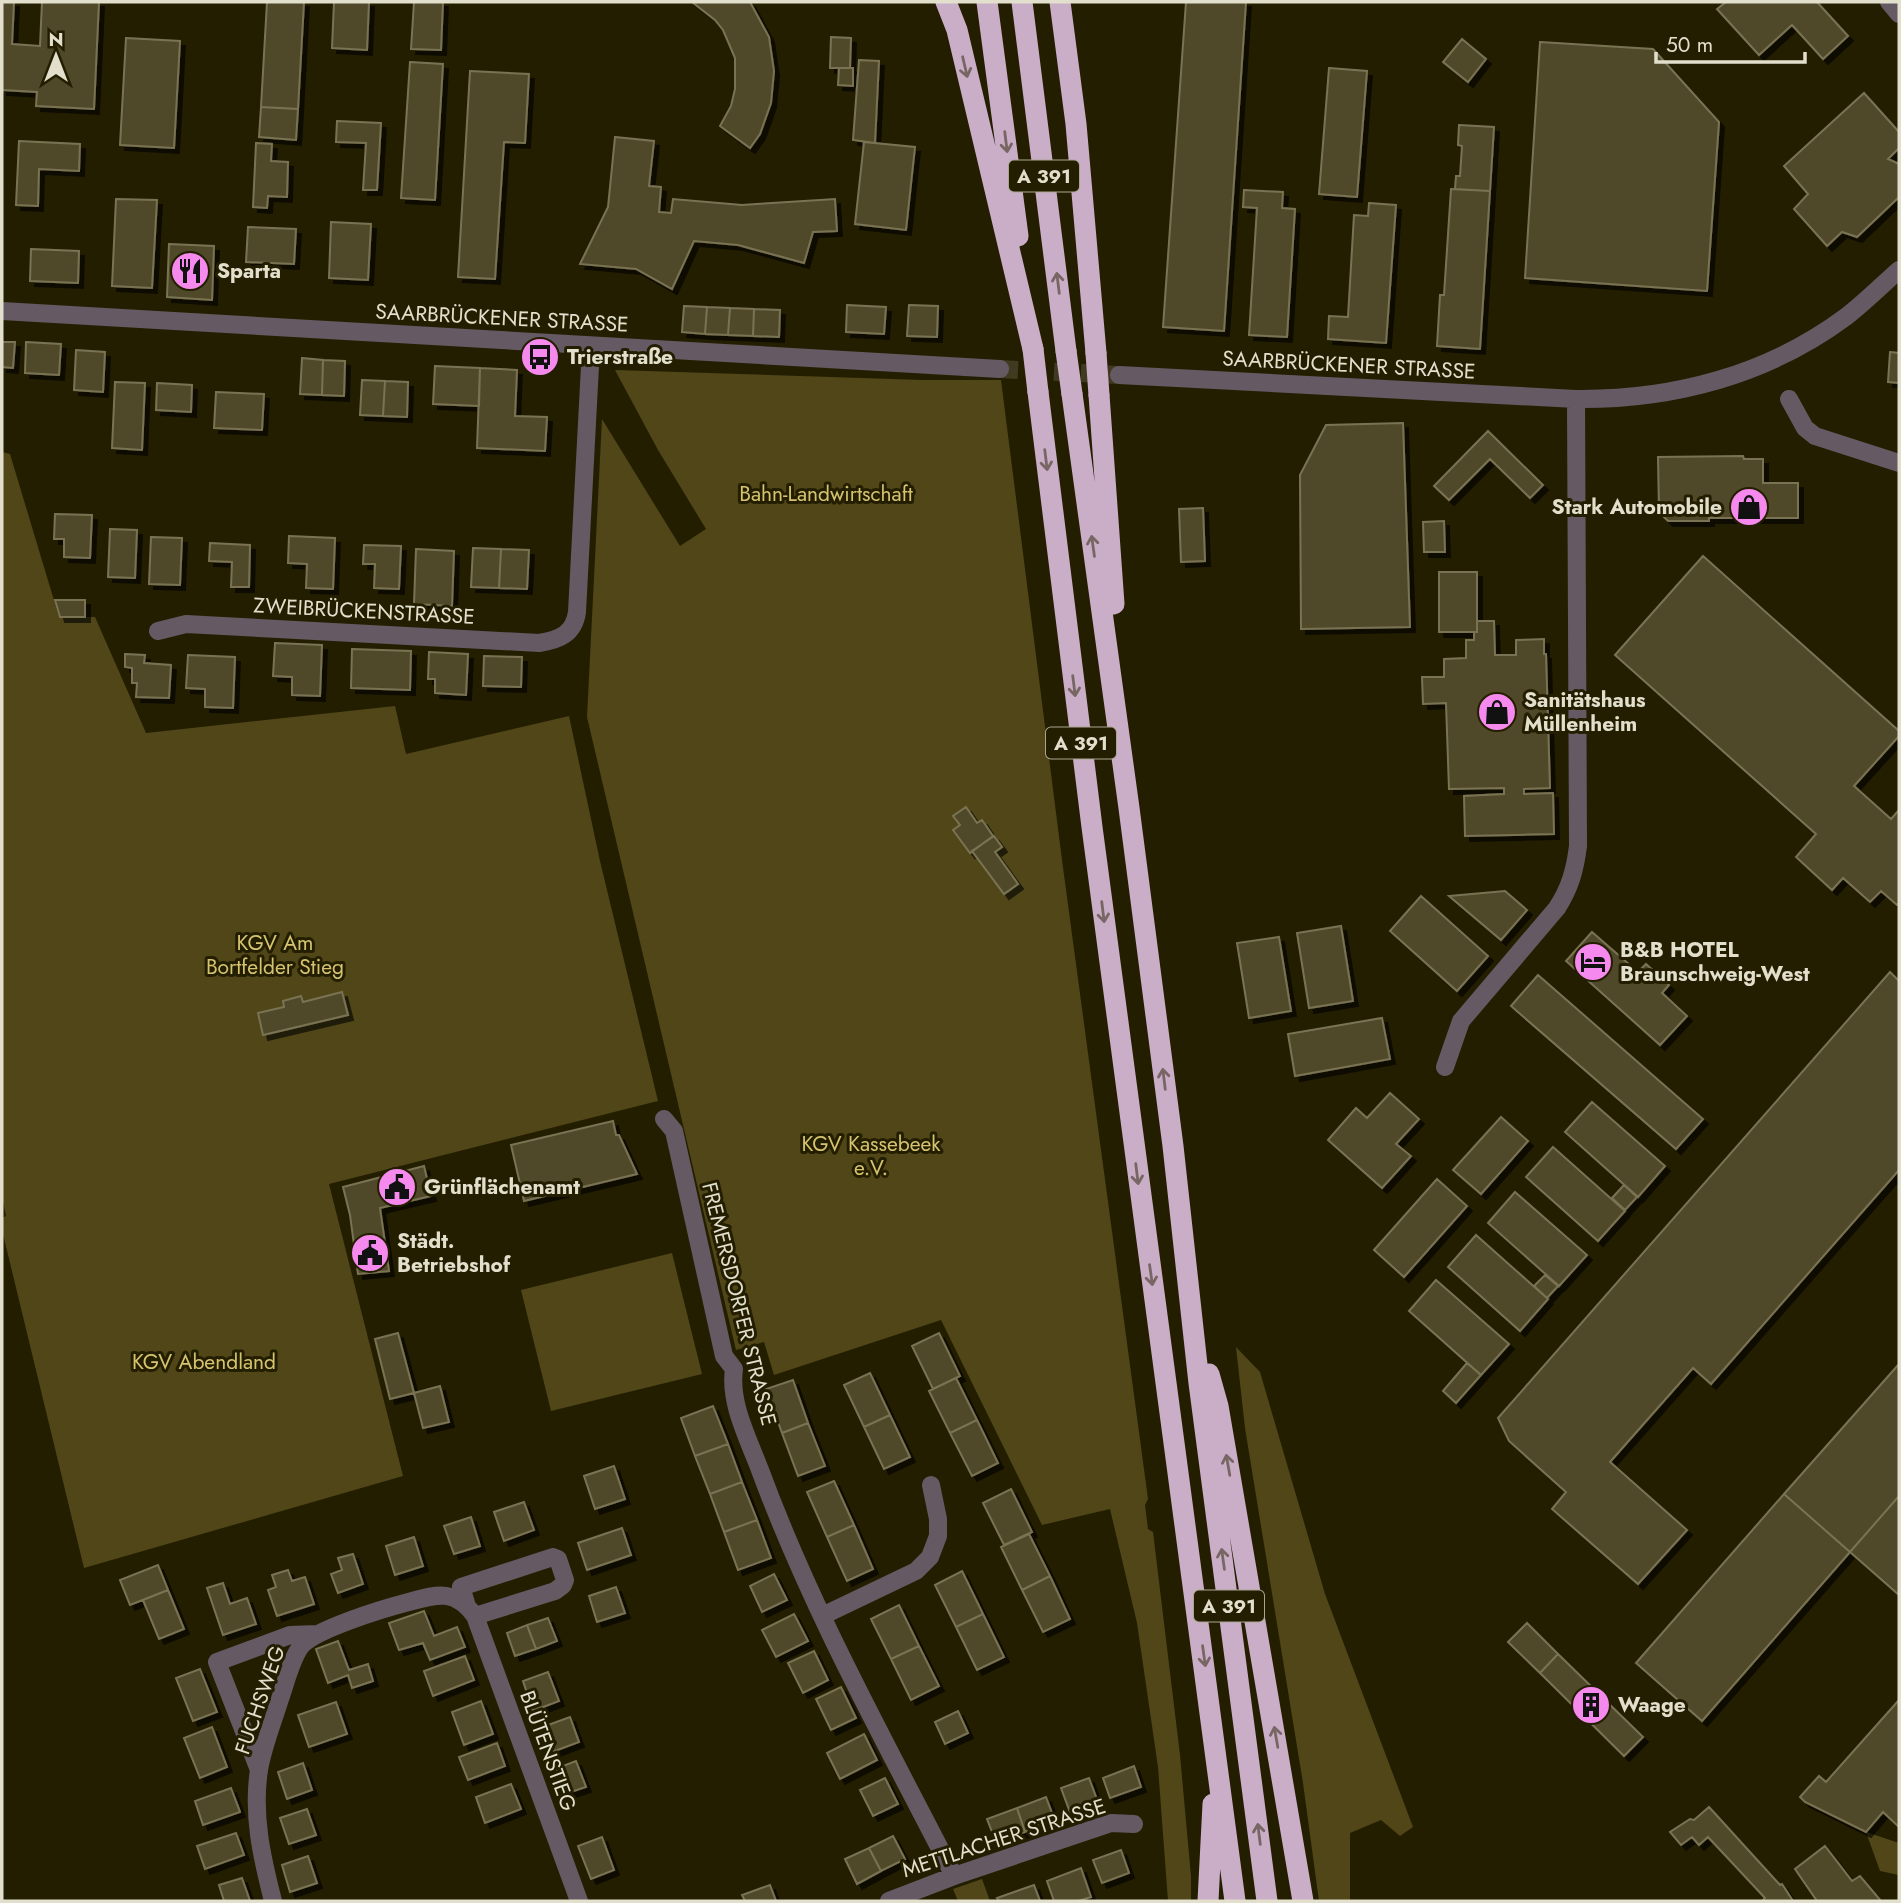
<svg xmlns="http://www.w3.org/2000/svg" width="1901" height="1903" viewBox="0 0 1901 1903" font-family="Jost,sans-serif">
  <defs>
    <filter id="shadow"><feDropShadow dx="5" dy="5" stdDeviation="0" flood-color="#0009"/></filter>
  </defs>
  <rect width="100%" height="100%" fill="#241e01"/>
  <path fill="#504618" d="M615,370L922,380H1001L1062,860L1148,1499L1145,1505L1148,1529L1153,1532L1180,1755L1191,1876V1901H1168L1158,1767L1137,1623L1110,1509L1042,1525L941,1320L774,1375L764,1342L736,1350L587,717L602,419L680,546L706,529L658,450Z
    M2,452L10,454L59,617H95L146,733L395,706L406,754L569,716L600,861L658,1101L329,1184L403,1476L84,1568L2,1230V1218L6,1216L2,1197Z
    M672,1253L702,1374L551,1411L521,1290Z
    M1236,1347L1260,1372L1325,1594L1413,1827L1400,1836L1381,1820L1350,1833V1901H1319L1303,1783L1245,1428Z
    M1866,1832L1899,1843V1875L1880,1871Z
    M982,1879L990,1901H958L953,1889Z"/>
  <path fill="#4f492a" stroke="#7a7353" stroke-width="2" filter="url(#shadow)" d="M2,2H14L12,44L40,46L42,2H99L94,109L36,106L37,92L2,90Z
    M267,2H304L298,109L261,107Z
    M334,2H369L367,50L332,48Z
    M414,2H443L441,50L411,49Z
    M692,2H750L769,37L774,71L771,103L760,134L750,148L720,126L731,106L735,89V58L723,30L715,20Z
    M1186,2H1246L1224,331L1163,327Z
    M1726,2H1817L1848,36L1823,59L1792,25L1759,55L1717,9Z
    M831,37L851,38L850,68H830Z
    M126,38L180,41L174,148L120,145Z
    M1462,39L1486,59L1468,82L1443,62Z
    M1540,42L1653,49L1719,122L1707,291L1525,278Z
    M859,60L879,61L875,143L853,140Z
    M410,62L443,64L435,200L401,198Z
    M839,68H853V86L838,85Z
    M1329,68L1367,71L1357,197L1319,194Z
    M470,71L529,74L525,143L504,142L495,279L458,277Z
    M1864,93L1899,132V148L1888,159L1899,164V197L1857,237L1842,232L1827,246L1794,209L1808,194L1784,166Z
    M261,107L298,109L296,140L259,137Z
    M337,121L381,123L377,190H363L366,143L336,142Z
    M1459,125L1494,127L1490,191L1455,189L1456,176H1460L1462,146L1458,145Z
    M615,137L654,141L649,186L661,187L659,212L671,213L673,199L742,205L835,199L837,231L813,232L804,263L738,245L694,241L672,289L636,269L580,264L608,207Z
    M19,141L80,144L79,171L39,169L38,206L16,205Z
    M864,142L915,147L906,230L855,224Z
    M256,143L272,144L271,161L288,162L287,197L268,196L267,208L253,207Z
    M1451,189L1490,191L1480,349L1437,346L1440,295H1444Z
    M1244,190L1283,192L1282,208L1295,209L1287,337L1249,335L1257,208L1243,207Z
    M116,199L157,200L152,288L112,286Z
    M1369,203L1396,205L1386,343L1328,339L1329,316L1348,317L1354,215L1368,216Z
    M331,222L371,224L368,280L329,278Z
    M248,227L296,229L294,264L246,262Z
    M169,244L214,246L212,300L167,297Z
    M31,249L79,251L78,283L30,281Z
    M847,305L886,307L884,334L846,332Z
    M909,305L938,306L937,337L907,336Z
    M684,306L707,307L705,334L682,332Z
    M707,307L730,308L728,335L705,334Z
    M730,308L754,309L753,336L728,335Z
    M754,309L780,310L779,337L753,336Z
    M2,342H15L13,368L2,367Z
    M26,342L61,344L59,375L25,373Z
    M76,350L105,352L103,392L74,390Z
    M1890,352L1899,353V383L1888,382Z
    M302,358L323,360L322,395L300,394Z
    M323,360L345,361L344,396L322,395Z
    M435,366L480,368L479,406L433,404Z
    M480,368L517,370L515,416L547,417L545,451L477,448Z
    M362,380L385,381L383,416L360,415Z
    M385,381L408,382L407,417L383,416Z
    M115,382L145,383L142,450L112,448Z
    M157,383L192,385L191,412L156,410Z
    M216,392L264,394L262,430L214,428Z
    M1403,423L1410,627L1301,629L1300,475L1326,425Z
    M1488,431L1543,485L1530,498L1490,459L1449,500L1434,486Z
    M1743,456L1744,459H1763V483H1798V518H1709V521H1668L1659,512L1658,457Z
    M1203,508L1205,561L1181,562L1179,509Z
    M55,514L92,515L90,558L64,557V539H54Z
    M1444,521L1445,552H1424L1423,522Z
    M110,529L137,530L135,578L108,577Z
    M289,536L335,538L333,589L306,588L307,564L288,563Z
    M151,537L182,538L180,585L149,584Z
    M210,543L250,545L249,587H231L232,562L209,561Z
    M364,545L401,546L399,589L374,588L375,564H363Z
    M473,548L501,549L499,588L471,587Z
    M416,549L454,551L452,606L414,604Z
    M501,549L529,550L527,589L499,588Z
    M1703,556L1899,731V736L1854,786L1891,819L1899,810V903L1897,905L1881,891L1870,902L1843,878L1832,890L1796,857L1816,834L1615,655Z
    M1439,572H1477V632H1439Z
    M55,600H85V617H60Z
    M1477,621H1494L1495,655H1516V640L1544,639V654H1546L1550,788L1524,789V794L1553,793L1554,834L1465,836L1464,796L1504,794V788L1449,789L1446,703L1423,704L1422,677H1444V659L1466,658V640H1474V632H1477Z
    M275,643L322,645L320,696L292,695V677L273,676Z
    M352,649L411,651L410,690L351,688Z
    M429,652L468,654L466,695L435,693V679H428Z
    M125,654L145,655L144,663L171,665L169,698L136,697L137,683H132V668L125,667Z
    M188,655L235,657L233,708L205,707V689L186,688Z
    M484,656L522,657L521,687L483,686Z
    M966,807L977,823L982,820L993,836L970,853L953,830L960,825L953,816Z
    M994,836L1002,847L995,852L1018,884L1004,894L972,851Z
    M1505,891L1527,910L1501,940L1449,896Z
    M1421,896L1488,956L1457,991L1390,931Z
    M1341,926L1353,1001L1309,1008L1297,933Z
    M1592,932L1638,972L1646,964L1669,985L1662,993L1687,1016L1660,1045L1566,961Z
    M1279,937L1291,1011L1249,1018L1237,943Z
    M1890,972L1899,981V1170L1711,1384L1693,1368L1610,1462L1687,1530L1638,1584L1552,1509L1566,1492L1509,1441L1498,1418Z
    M1538,975L1703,1119L1676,1149L1511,1006Z
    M342,992L348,1015L263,1035L258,1013L284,1007L283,1001L301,996L303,1002Z
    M1382,1018L1390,1059L1295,1076L1288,1034Z
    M1390,1093L1419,1119L1396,1144L1411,1156L1382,1188L1328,1140L1356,1108L1367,1118Z
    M1592,1102L1665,1166L1638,1197L1565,1132Z
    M1501,1117L1528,1141L1481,1194L1453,1170Z
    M613,1121L616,1135H619L637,1174L524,1201L511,1145Z
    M1553,1147L1625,1211L1598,1241L1526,1177Z
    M424,1166L431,1196L380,1208L389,1271L358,1274L350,1215L343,1187Z
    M1437,1179L1467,1206L1404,1277L1374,1250Z
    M1624,1185L1637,1197L1625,1210L1612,1198Z
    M1515,1192L1587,1255L1559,1286L1488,1223Z
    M1476,1235L1548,1299L1520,1331L1448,1267Z
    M1545,1275L1558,1286L1547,1298L1534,1286Z
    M1436,1280L1509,1344L1481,1375L1409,1311Z
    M398,1333L414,1393L390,1399L375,1339Z
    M939,1333L960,1376L933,1389L912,1346Z
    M1467,1363L1481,1375L1456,1403L1443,1391Z
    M1899,1364V1496L1850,1552L1784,1494Z
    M870,1373L890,1415L864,1427L844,1385Z
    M956,1378L977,1420L950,1433L929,1391Z
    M793,1380L808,1423L782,1433L766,1389Z
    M440,1386L449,1422L423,1428L414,1393Z
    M713,1406L728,1444L695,1456L681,1418Z
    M890,1415L910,1457L884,1469L864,1427Z
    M977,1420L998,1463L972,1476L950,1433Z
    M808,1423L825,1466L798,1476L782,1433Z
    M728,1444L742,1482L710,1494L695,1456Z
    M614,1466L625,1499L595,1509L584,1476Z
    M834,1481L854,1525L827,1537L807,1492Z
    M742,1482L757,1520L724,1532L710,1494Z
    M1011,1489L1032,1532L1004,1545L983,1503Z
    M1784,1494L1850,1552L1702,1721L1636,1663Z
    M1899,1496V1595L1850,1552Z
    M524,1502L534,1530L504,1541L494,1512Z
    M471,1517L480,1546L454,1554L444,1526Z
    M757,1520L771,1558L738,1570L724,1532Z
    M854,1525L873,1569L847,1581L827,1537Z
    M622,1528L631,1555L587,1570L578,1543Z
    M1029,1534L1050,1576L1022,1590L1001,1547Z
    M414,1537L423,1566L395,1575L386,1546Z
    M353,1554L363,1584L338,1593L331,1574L342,1570L338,1558Z
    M158,1565L168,1590L130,1605L120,1580Z
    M288,1570L292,1581L305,1577L314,1604L277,1616L268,1590L276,1587L272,1575Z
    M962,1571L983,1614L956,1627L935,1585Z
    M774,1574L787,1600L762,1612L750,1586Z
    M1050,1576L1070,1619L1043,1632L1022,1590Z
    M223,1583L230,1604L247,1598L256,1624L223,1635L207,1588Z
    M616,1587L625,1613L597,1622L589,1596Z
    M168,1590L184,1629L159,1639L143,1600Z
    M899,1605L919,1646L891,1659L871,1619Z
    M424,1611L434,1636L457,1627L465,1647L430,1660L423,1643L399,1650L389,1623Z
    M794,1614L808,1641L776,1657L762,1630Z
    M983,1614L1004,1657L977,1670L956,1627Z
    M548,1618L557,1641L536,1649L527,1625Z
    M1527,1623L1558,1654L1540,1673L1508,1642Z
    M527,1625L536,1649L515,1656L507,1633Z
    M338,1641L349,1670L368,1664L373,1681L352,1688L348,1675L328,1683L316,1649Z
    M919,1646L939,1686L911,1700L891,1659Z
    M814,1651L828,1680L803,1693L788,1663Z
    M1558,1654L1643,1737L1624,1756L1540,1673Z
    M465,1656L474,1680L433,1696L424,1671Z
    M200,1669L217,1712L193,1721L176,1678Z
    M548,1672L559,1701L533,1711L523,1681Z
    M841,1687L856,1718L831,1730L816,1699Z
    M1899,1700V1827L1883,1812L1866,1832L1805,1802L1800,1797L1819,1776L1826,1782Z
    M481,1701L493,1734L464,1745L452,1712Z
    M336,1702L347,1734L309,1747L298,1715Z
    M958,1711L968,1733L945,1744L935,1722Z
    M570,1717L579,1742L547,1754L537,1729Z
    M212,1727L227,1767L200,1778L184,1738Z
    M864,1734L877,1760L840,1779L827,1753Z
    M497,1743L505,1766L468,1780L459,1757Z
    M576,1761L586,1787L565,1794L555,1769Z
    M303,1763L312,1790L287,1799L278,1772Z
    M1134,1766L1141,1787L1110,1798L1103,1778Z
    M885,1778L898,1804L873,1816L860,1790Z
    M1089,1778L1099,1805L1071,1815L1061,1788Z
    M511,1784L521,1809L485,1823L476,1797Z
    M231,1788L240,1812L203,1825L195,1801Z
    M1046,1797L1055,1821L1025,1832L1017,1808Z
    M1709,1807L1780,1885L1782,1884L1793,1901H1762L1765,1898L1708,1837L1699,1845L1692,1837L1681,1845L1670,1832L1690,1819L1694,1820Z
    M1017,1808L1025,1832L996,1842L987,1819Z
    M307,1809L316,1835L289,1844L280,1818Z
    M236,1833L244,1855L205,1869L197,1846Z
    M893,1836L905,1859L881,1871L869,1848Z
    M602,1837L614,1870L591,1879L578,1846Z
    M1825,1846L1852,1881L1860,1876L1881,1901H1817L1795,1869Z
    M869,1848L881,1871L857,1884L845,1859Z
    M1121,1850L1129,1873L1102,1883L1093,1860Z
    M308,1856L317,1883L290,1892L282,1865Z
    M1081,1868L1091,1897L1078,1901H1054L1047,1881Z
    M242,1878L250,1901H224L219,1885Z
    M770,1885L776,1901H745L742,1895Z
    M1034,1885L1040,1901H999L997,1898Z"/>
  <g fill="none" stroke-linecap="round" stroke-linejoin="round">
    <path stroke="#403b20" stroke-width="18" stroke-dasharray="18 9" stroke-linecap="butt" d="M1000,369L1119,375"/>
    <path stroke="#655a64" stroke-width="18" d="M1889,2L1899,14
      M2,311L1000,369
      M1119,375L1576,399C1673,400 1768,375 1847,316C1865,302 1882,285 1899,270
      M1789,399L1805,428L1815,436L1899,463
      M158,631L186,624L539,643C559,640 574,634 577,612L591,347
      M1445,1067L1461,1021L1557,908C1570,888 1575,870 1578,846L1576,399
      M664,1119L674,1131L724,1356L734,1369C729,1403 748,1438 760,1470C812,1611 886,1743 954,1876
      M466,1603L461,1587L553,1557L558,1559L565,1580L563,1585L555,1591L475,1616
      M822,1616L916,1571L930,1557L938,1536V1519L931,1485
      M259,1770L217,1662L290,1635L317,1634
      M273,1901C262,1858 252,1815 259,1770C263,1746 273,1722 280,1699C285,1685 292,1656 302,1645C317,1629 382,1609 405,1603C435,1595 454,1587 475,1616L579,1901
      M889,1901L954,1876L1111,1823L1134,1824"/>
    <path stroke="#caaec7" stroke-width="21" d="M946,2L957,30L1033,349
      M987,2L1018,236
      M1022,2L1066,351
      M1060,2L1076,124L1096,353
      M1038,392L1092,827L1235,1901
      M1072,394L1129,808L1173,1146L1199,1383L1267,1901
      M1099,395L1114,604
      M1209,1374L1218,1406L1303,1901
      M1208,1901L1213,1804"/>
    <path stroke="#caaec7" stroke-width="21" d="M1033,349L1038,392
      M1066,351L1072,394
      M1096,353L1099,395"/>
  </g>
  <defs><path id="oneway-shaft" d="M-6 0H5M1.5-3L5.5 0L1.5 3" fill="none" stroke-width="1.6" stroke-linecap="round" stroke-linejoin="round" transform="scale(1.75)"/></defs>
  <g stroke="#776664">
    <use href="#oneway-shaft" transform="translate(965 67) rotate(77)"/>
    <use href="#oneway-shaft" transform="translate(1006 142) rotate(83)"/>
    <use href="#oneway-shaft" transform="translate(1058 283) rotate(-97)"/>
    <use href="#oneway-shaft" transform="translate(1046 460) rotate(83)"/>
    <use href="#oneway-shaft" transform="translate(1093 546) rotate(-98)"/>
    <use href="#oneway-shaft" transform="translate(1074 686) rotate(83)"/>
    <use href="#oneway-shaft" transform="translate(1103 912) rotate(83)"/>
    <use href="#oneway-shaft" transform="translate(1164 1079) rotate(-97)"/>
    <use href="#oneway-shaft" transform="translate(1137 1174) rotate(83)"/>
    <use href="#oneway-shaft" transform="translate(1151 1275) rotate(82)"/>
    <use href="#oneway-shaft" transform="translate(1228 1465) rotate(-100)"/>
    <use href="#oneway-shaft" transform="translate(1223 1559) rotate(-98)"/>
    <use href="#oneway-shaft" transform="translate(1204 1656) rotate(82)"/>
    <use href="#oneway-shaft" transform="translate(1276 1737) rotate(-100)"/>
    <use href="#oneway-shaft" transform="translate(1259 1834) rotate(-97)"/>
  </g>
  <defs>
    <symbol id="restaurant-disc" viewBox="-11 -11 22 22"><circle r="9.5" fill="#f589ee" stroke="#241e01"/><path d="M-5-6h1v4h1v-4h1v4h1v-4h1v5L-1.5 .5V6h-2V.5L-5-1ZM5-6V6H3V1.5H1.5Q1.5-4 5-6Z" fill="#111"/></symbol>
    <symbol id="bus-disc" viewBox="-11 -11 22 22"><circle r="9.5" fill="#f589ee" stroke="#241e01"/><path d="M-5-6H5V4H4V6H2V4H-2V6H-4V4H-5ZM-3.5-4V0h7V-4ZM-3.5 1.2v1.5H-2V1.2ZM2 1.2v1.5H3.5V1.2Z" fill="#111"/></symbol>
    <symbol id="shop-disc" viewBox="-11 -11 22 22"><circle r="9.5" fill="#f589ee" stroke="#241e01"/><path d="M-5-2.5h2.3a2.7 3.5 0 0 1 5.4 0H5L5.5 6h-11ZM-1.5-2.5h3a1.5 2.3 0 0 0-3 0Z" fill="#111"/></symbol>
    <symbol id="hotel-disc" viewBox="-11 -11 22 22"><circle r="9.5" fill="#f589ee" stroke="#241e01"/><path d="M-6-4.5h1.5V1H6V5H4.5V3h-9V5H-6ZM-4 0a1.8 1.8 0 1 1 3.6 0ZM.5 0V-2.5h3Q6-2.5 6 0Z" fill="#111"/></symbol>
    <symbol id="civic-disc" viewBox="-11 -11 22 22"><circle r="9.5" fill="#f589ee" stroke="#241e01"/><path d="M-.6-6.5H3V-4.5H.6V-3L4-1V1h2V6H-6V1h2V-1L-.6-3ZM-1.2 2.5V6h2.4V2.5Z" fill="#111"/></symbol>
    <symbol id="building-disc" viewBox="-11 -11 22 22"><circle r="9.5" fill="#f589ee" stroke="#241e01"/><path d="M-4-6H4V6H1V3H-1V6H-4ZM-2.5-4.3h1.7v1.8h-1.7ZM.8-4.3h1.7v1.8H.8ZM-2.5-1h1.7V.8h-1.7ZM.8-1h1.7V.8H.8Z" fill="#111"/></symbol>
  </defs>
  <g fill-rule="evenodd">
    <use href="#restaurant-disc" x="168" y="249" width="44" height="44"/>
    <use href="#bus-disc" x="518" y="335" width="44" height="44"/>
    <use href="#shop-disc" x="1727" y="485" width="44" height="44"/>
    <use href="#shop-disc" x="1475" y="690" width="44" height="44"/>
    <use href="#hotel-disc" x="1571" y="940" width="44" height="44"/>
    <use href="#civic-disc" x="375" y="1165" width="44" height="44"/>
    <use href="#civic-disc" x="348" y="1231" width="44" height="44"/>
    <use href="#building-disc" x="1569" y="1683" width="44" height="44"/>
  </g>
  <g text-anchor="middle" stroke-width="6" stroke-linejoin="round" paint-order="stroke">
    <g fill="#241e01" stroke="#a9a590" stroke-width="2">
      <rect x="1009" y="160.5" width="70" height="31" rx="5"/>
      <rect x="1046" y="727.5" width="70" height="31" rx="5"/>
      <rect x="1194" y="1590.5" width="70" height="31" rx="5"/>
    </g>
    <g font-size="19" font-weight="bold" fill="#e2dfcd">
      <text x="1044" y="183">A 391</text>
      <text x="1081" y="750">A 391</text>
      <text x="1229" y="1613">A 391</text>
    </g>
    <g font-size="21" font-weight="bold" fill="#e2dfcd" stroke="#241e01" text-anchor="start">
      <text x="217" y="278">Sparta</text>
      <text x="567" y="364">Trierstraße</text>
      <text x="1722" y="514" text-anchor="end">Stark Automobile</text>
      <text x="1524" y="707">Sanitätshaus<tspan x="1524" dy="24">Müllenheim</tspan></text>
      <text x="1620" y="957">B&amp;B HOTEL<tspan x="1620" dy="24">Braunschweig-West</tspan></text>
      <text x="424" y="1194">Grünflächenamt</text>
      <text x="397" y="1248">Städt.<tspan x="397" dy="24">Betriebshof</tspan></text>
      <text x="1618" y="1712">Waage</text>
    </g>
    <g font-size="21" fill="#e2dfcd" stroke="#241e01">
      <text transform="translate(502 318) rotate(3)" y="7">SAARBRÜCKENER STRASSE</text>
      <text transform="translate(1349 365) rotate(3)" y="7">SAARBRÜCKENER STRASSE</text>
      <text transform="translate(364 611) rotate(3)" y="7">ZWEIBRÜCKENSTRASSE</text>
      <text transform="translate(739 1304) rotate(76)" y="7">FREMERSDORFER STRASSE</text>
      <text transform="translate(260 1700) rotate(-71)" y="7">FUCHSWEG</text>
      <text transform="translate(548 1751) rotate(70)" y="7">BLÜTENSTIEG</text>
      <text transform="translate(1004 1838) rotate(-18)" y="7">METTLACHER STRASSE</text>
    </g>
    <g font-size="21" fill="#d5c36f" stroke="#241e01">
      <text x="826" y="501">Bahn-Landwirtschaft</text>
      <text x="275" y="950">KGV Am<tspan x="275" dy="24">Bortfelder Stieg</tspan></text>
      <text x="871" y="1151">KGV Kassebeek<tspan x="871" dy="24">e.V.</tspan></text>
      <text x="204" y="1369">KGV Abendland</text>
    </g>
  </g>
  <rect width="1901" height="1903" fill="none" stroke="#e2dfcd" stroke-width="7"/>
  <g transform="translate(56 56)" stroke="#241e01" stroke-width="5" paint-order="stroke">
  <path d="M0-5L12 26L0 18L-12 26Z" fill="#e2dfcd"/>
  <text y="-10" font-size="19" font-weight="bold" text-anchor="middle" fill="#e2dfcd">N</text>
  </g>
  <path d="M1656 52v10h149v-10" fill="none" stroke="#e2dfcd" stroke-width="3.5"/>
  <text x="1666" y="52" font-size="21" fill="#e2dfcd" stroke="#241e01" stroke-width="5" paint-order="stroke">50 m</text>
</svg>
